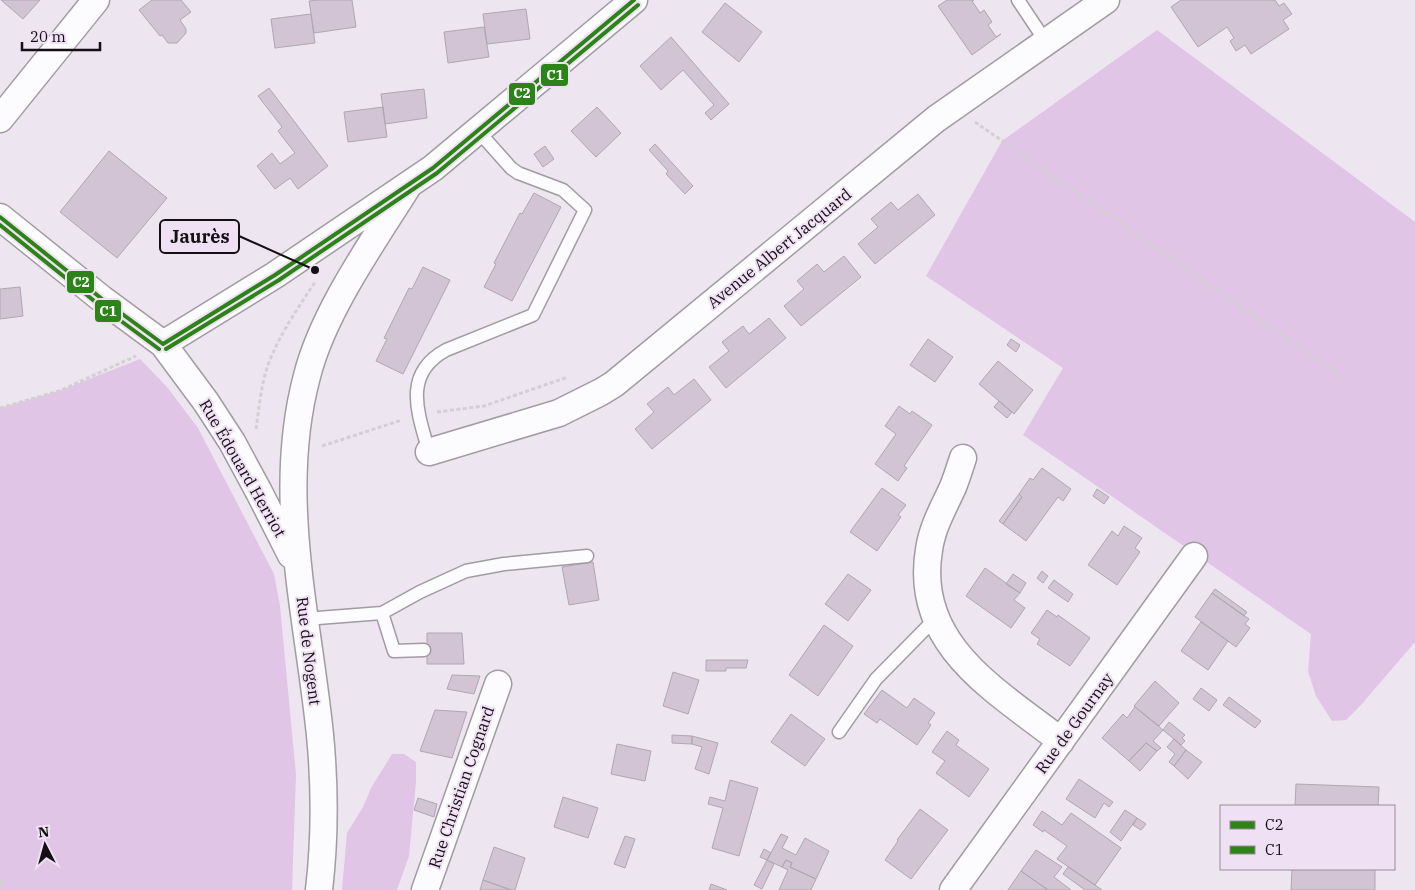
<svg xmlns="http://www.w3.org/2000/svg" width="1415" height="890" viewBox="0 0 1415 890" font-family="'IBM Plex Serif',serif">
  <rect width="100%" height="100%" fill="#ede5ef"/>
  <path fill="#e0c5e7" d="M1157,30L1415,222V642L1360,706L1346,720L1332,721L1316,696L1308,671L1311,634L1023,435L1063,368L926,276L1002,141Z
    M140,359L167,387L198,428L274,574L280,606L296,775L292,890H0V408L59,391Z
    M392,754H404L416,762V782L409,856L397,890H342L347,833L363,807L371,788Z"/>
  <path fill="#d2c3d5" stroke="#aea8b0" d="M1,0H40L23,19Z
    M152,0H181L191,12L180,20L186,29V33L177,43H168L162,35L160,36L139,10Z
    M319,0H352L356,27L314,33L309,1Z
    M947,0H974L972,1L980,13L984,10L992,22L988,25L996,37L1001,34L972,55L938,6Z
    M1181,0H1275L1279,6L1284,3L1292,14L1283,20L1289,29L1251,54L1245,45L1236,51L1230,41L1234,38L1227,27L1198,47L1171,7Z
    M725,3L762,32L739,62L702,32Z
    M526,9L530,39L487,44L483,14Z
    M311,14L315,43L275,48L271,19Z
    M484,27L489,57L448,63L444,32Z
    M671,37L729,104L711,120L705,113L714,105L683,70L661,90L640,66Z
    M269,88L328,166L298,189L290,178L275,189L257,166L272,153L280,164L295,153L278,131L282,127L258,96Z
    M424,89L427,118L385,124L381,94Z
    M383,107L387,137L348,142L344,112Z
    M597,107L621,133L596,157L571,131Z
    M655,144L693,186L685,194L666,174L668,171L649,150Z
    M545,146L554,159L543,167L534,154Z
    M109,151L167,198L117,258L60,212Z
    M534,193L561,207L512,301L484,287L496,264L494,263L520,213L522,214Z
    M918,194L935,215L875,264L858,244L878,227L871,219L891,202L898,210Z
    M844,256L861,277L801,326L784,306L804,289L797,281L817,264L824,272Z
    M423,267L450,280L403,374L376,361L387,339L384,338L409,288L412,289Z
    M20,287L23,316L0,319V289Z
    M769,318L786,338L726,388L709,367L729,351L722,342L743,326L749,334Z
    M928,339L953,357L935,382L910,365Z
    M1011,339L1020,345L1016,352L1007,345Z
    M998,361L1033,390L1014,414L979,384Z
    M694,379L711,400L652,449L635,429L654,412L647,404L668,387L674,395Z
    M999,401L1012,412L1007,418L994,407Z
    M899,406L910,414L912,411L932,425L904,466L907,468L898,481L875,464L896,434L885,426Z
    M1042,468L1071,489L1063,501L1058,497L1026,541L1003,524L1022,497L1019,494L1030,478L1033,480Z
    M882,488L906,505L898,515L901,517L877,551L850,532Z
    M1097,489L1109,497L1104,504L1093,496Z
    M1019,494L1022,497L1003,524L999,521Z
    M1124,526L1142,538L1135,548L1140,552L1117,585L1088,565L1112,531L1118,536Z
    M593,562L599,600L569,605L562,567Z
    M985,568L1020,593L1014,600L1025,608L1011,628L966,596Z
    M1042,571L1048,576L1043,583L1037,578Z
    M848,574L871,590L848,621L825,604Z
    M1013,574L1026,583L1020,593L1006,584Z
    M1054,580L1073,594L1068,602L1048,588Z
    M1215,589L1247,612L1244,616L1212,593Z
    M1212,593L1249,619L1245,624L1250,628L1236,647L1195,617Z
    M1047,610L1057,617L1058,615L1090,638L1070,666L1037,644L1040,639L1031,633Z
    M1201,622L1228,641L1208,670L1181,651Z
    M824,625L853,646L818,696L789,675Z
    M427,633H462L464,664H427Z
    M706,660H748L746,668H726V671H706Z
    M673,672L699,680L688,714L663,706Z
    M452,675L480,676L474,694L447,689Z
    M1155,681L1179,703L1159,726L1134,706Z
    M1201,688L1217,700L1209,711L1193,699Z
    M882,690L907,708L914,698L935,713L928,723L931,725L917,745L880,719L877,723L864,714Z
    M1229,697L1261,721L1255,728L1223,705Z
    M1135,707L1163,730L1153,741L1161,748L1157,751L1146,743L1129,761L1102,738L1123,714L1127,718Z
    M435,710L467,712L452,758L420,751Z
    M791,714L825,739L805,766L771,742Z
    M1169,722L1185,735L1182,738L1185,741L1181,745L1163,730Z
    M947,731L959,740L956,745L989,769L969,797L936,773L945,761L932,752Z
    M672,735L692,736V744L672,743Z
    M692,736L718,743L709,774L695,769L702,747L692,744Z
    M1174,739L1186,750L1174,766L1169,762L1175,754L1167,747Z
    M1146,743L1157,751L1140,771L1129,761Z
    M617,744L651,751L645,781L611,774Z
    M1186,750L1202,762L1188,779L1174,766Z
    M1079,779L1113,802L1109,807L1104,803L1095,818L1066,799Z
    M730,780L758,788L739,856L712,848L723,808L708,804L710,797L725,801Z
    M1296,784L1379,787L1378,806H1295Z
    M563,797L598,808L588,838L554,827Z
    M418,798L437,804L434,817L414,810Z
    M920,809L948,830L911,879L885,860L898,841L897,840Z
    M1125,810L1137,818L1121,841L1110,832Z
    M1042,811L1062,825L1071,813L1121,848L1095,885L1057,859L1067,846L1044,830L1043,832L1033,825Z
    M1137,818L1146,824L1141,830L1133,825Z
    M781,834L788,837L782,848L796,855L805,838L829,851L816,879L790,867L792,863L786,860L782,867L767,860Z
    M625,836L635,839L625,868L614,864Z
    M494,847L525,858L515,890H511L483,880Z
    M764,849L771,853L767,860L760,857Z
    M1036,850L1062,867L1054,877L1071,890H1048L1021,871Z
    M767,860L774,864L762,889L754,885Z
    M786,860L792,863L790,867L816,879L811,890H779L788,870L782,867Z
    M1068,867L1095,885L1102,890H1085L1063,874Z
    M1292,869H1375V890H1291Z
    M1021,871L1048,890H1008Z
    M483,880L511,890H480Z
    M711,884L727,890H709Z"/>
  <g fill="none" stroke-linecap="round" stroke-linejoin="round">
    <defs>
      <path id="lane" d="M1018,0L1046,42
        M429,452C418,413 402,374 446,350L533,315L585,210L563,190L518,173L511,168L478,131
        M382,613L394,651L424,650
        M305,619L382,613L420,592L466,571L504,564L587,556
        M839,732L876,679L935,619"/>
      <path id="street" d="M0,119L96,0
        M0,217L102,299L163,344L206,402L232,442L259,492L291,555
        M163,344L275,275L433,168L634,0
        M429,452L559,413L601,392L614,384L936,119L1106,0
        M963,458C960,467 957,477 953,487C944,507 932,527 929,550C913,645 997,691 1061,741
        M319,890C325,839 325,787 320,735C308,616 275,495 307,376C323,312 373,242 408,186
        M425,890L498,684
        M953,890L1194,556"/>
    </defs>
    <use href="#lane" stroke="#a19ba3" stroke-width="15"/>
    <use href="#street" stroke="#a19ba3" stroke-width="29"/>
    <path stroke="#d3d0d3" stroke-width="3" stroke-dasharray="4 2.5" stroke-linecap="butt" d="M975,122L1344,378
      M0,408L59,391L136,356
      M437,412L484,406L568,377
      M256,429C259,408 261,385 268,365C279,335 298,308 315,282
      M322,446L402,420
      M0,881L5,882L2,890"/>
    <use href="#lane" stroke="#fcfbfd" stroke-width="12"/>
    <use href="#street" stroke="#fcfbfd" stroke-width="26"/>
    <defs>
      <path id="bus-1" d="M0,217L102,299L163,344
        M163,344L275,275L433,168L634,0"/>
      <path id="bus-2" d="M0,225L98,304L159,349
        M166,349L279,280L437,173L638,5"/>
    </defs>
    <use href="#bus-1" stroke="#efe1f3" stroke-width="8"/>
    <use href="#bus-2" stroke="#efe1f3" stroke-width="8"/>
    <use href="#bus-1" stroke="#2c8317" stroke-width="4"/>
    <use href="#bus-2" stroke="#2c8317" stroke-width="4"/>
  </g>
  <g text-anchor="middle" stroke-width="4" stroke-linejoin="round" paint-order="stroke">
    <g font-size="16" fill="#130f14" stroke="#efe1f3">
      <text transform="translate(779 248) rotate(-39)" y="6">Avenue Albert Jacquard</text>
      <text transform="translate(243 468) rotate(60)" y="6">Rue Édouard Herriot</text>
      <text transform="translate(309 651) rotate(83)" y="6">Rue de Nogent</text>
      <text transform="translate(1074 723) rotate(-54)" y="6">Rue de Gournay</text>
      <text transform="translate(461 787) rotate(-71)" y="6">Rue Christian Cognard</text>
    </g>
  </g>
  <path fill="none" stroke="#130f14" stroke-width="2" d="M315 270L239 236"/>
  <circle fill="#130f14" stroke="#efe1f3" stroke-width="2" cx="315" cy="270" r="5"/>
  <rect fill="#efe1f3" stroke="#130f14" stroke-width="2" x="160" y="220" width="79" height="33" rx="5"/>
  <g font-size="18" text-anchor="middle" font-weight="bold" fill="#130f14">
    <text x="200" y="243">Jaurès</text>
  </g>
  <g stroke="#efe1f3" stroke-width="2">
    <rect x="540" y="63" width="29" height="24" rx="5" fill="#2c8317"/>
    <rect x="508" y="82" width="28" height="24" rx="5" fill="#2c8317"/>
    <rect x="66" y="270" width="29" height="24" rx="5" fill="#2c8317"/>
    <rect x="94" y="299" width="28" height="24" rx="5" fill="#2c8317"/>
  </g>
  <g font-size="14" text-anchor="middle" font-weight="bold" fill="#fff">
    <text x="555" y="80">C1</text>
    <text x="522" y="98">C2</text>
    <text x="81" y="287">C2</text>
    <text x="108" y="316">C1</text>
  </g>
  <rect x="1220" y="805" width="175" height="65" fill="#efe1f3" stroke="#978d9a"/>
  <rect x="1230" y="821" width="25" height="8" fill="#2c8317" stroke="#978d9a"/>
  <text x="1265" y="830" font-size="15" fill="#130f14">C2</text>
  <rect x="1230" y="846" width="25" height="8" fill="#2c8317" stroke="#978d9a"/>
  <text x="1265" y="855" font-size="15" fill="#130f14">C1</text>
  <g transform="translate(45 845) rotate(354)" stroke="#efe1f3" stroke-width="4" paint-order="stroke">
  <path d="M0-4L9 19L0 12L-9 19Z" fill="#130f14"/>
  <text y="-8" font-size="14" font-weight="bold" text-anchor="middle" fill="#130f14">N</text>
  </g>
  <path d="M22 42v8h78v-8" fill="none" stroke="#130f14" stroke-width="2.5"/>
  <text x="30" y="42" font-size="15" fill="#130f14" stroke="#efe1f3" stroke-width="4" paint-order="stroke">20 m</text>
</svg>
